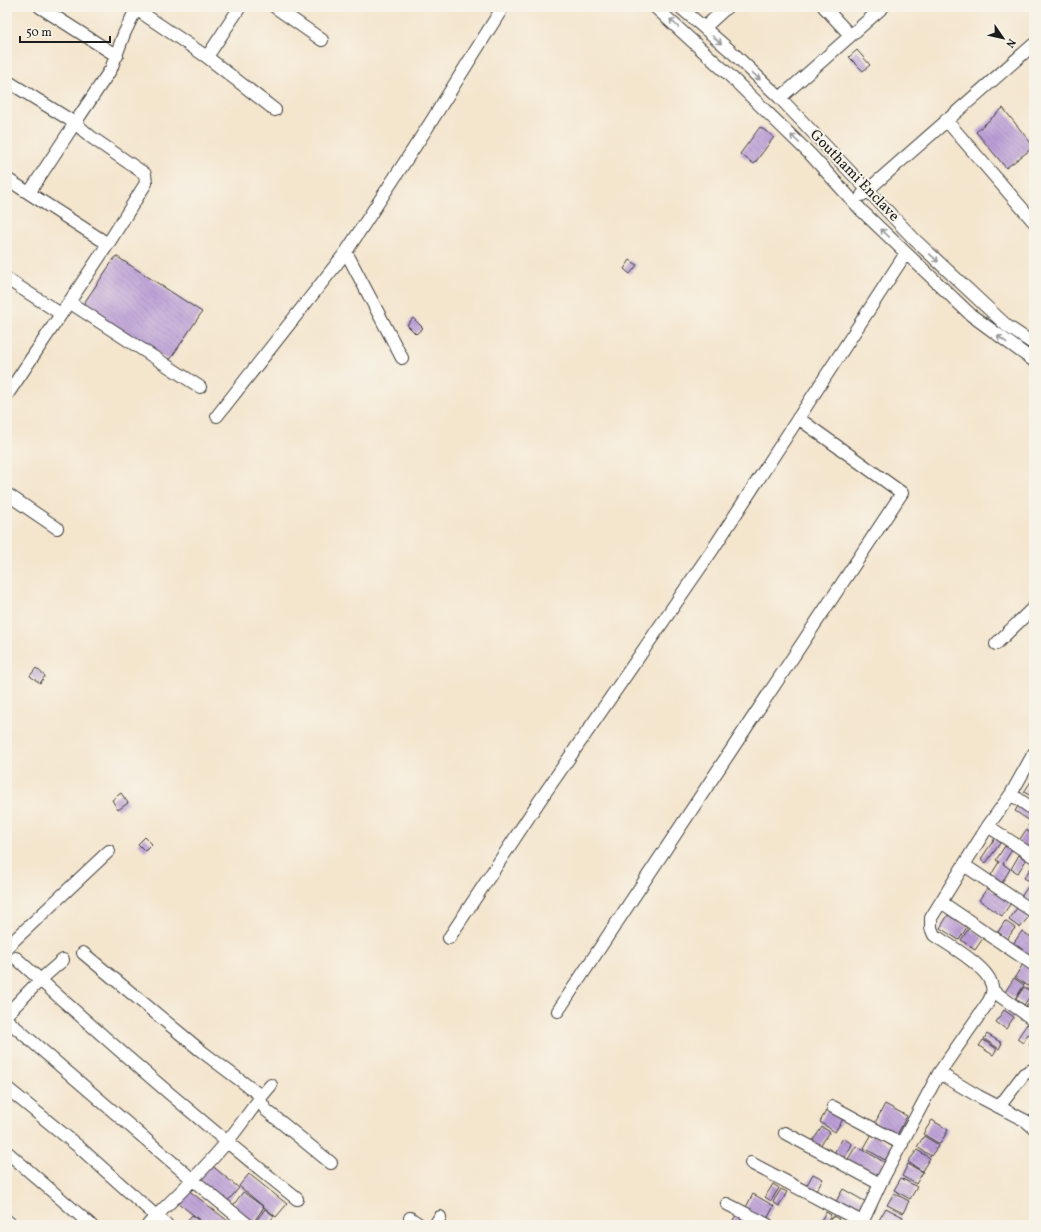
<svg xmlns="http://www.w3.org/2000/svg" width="1041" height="1232" viewBox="0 0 1041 1232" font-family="Vollkorn,serif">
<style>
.building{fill:url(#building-back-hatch)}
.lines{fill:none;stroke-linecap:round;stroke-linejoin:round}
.minor-casing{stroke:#3c3a37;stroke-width:14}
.minor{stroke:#fff;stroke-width:12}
.oneway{stroke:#999}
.labels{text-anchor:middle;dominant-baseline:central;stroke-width:4;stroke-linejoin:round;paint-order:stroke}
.street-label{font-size:15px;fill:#1c1c1c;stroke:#f7f3e8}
</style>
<defs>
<pattern id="building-back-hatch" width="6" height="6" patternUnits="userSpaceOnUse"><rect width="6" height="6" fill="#bb9ed7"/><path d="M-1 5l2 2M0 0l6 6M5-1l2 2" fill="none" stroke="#9780ae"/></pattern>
</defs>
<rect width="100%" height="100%" fill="#f7f3e8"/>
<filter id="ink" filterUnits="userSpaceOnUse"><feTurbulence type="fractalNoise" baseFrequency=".025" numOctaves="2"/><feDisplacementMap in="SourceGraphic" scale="8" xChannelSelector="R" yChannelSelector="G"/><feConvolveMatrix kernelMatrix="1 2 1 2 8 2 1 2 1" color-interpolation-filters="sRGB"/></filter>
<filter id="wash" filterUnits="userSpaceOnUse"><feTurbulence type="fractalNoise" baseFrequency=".012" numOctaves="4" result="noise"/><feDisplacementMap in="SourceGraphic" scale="16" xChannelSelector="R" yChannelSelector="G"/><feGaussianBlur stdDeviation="0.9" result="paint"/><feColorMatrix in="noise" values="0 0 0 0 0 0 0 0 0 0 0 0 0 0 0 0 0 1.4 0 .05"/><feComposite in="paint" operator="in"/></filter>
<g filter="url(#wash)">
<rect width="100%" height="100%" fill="#f4e5cd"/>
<g id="blocks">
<path class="building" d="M857,50L870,65L863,71L849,57Z
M1003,108L1034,147L1006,168L976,132Z
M760,127L774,137L754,164L740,154Z
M116,256L202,312L169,361L82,306Z
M630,260L637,265L630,274L624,269Z
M413,318L423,328L416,334L407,325Z
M36,668L45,676L40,683L30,676Z
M1034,777V791L1031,796L1024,792Z
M121,793L128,803L118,810L112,800Z
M1020,803L1034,815L1030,821L1015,811Z
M1034,817V830L1028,826Z
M1026,830L1034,835V844L1030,850L1018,842Z
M145,837L152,844L145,851L138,844Z
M995,838L1001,842L986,863L981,859Z
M1005,846L1012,850L1003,864L1010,869L1002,883L991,875L999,862L996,860Z
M1019,855L1026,860L1018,873L1011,869Z
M1033,865L1034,866V879L1031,882L1024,878Z
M1031,882L1034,884V906L1021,897Z
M988,887L1011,903L1002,916L979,900Z
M1017,908L1029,916L1020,928L1009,920Z
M948,915L967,927L959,940L940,928Z
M1005,921L1015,928L1007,939L998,932Z
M969,928L983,938L975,950L961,940Z
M1022,931L1034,939V962L1011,947Z
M1023,964L1034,972V975L1031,980L1034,983V990L1015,977Z
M1014,978L1024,985L1015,999L1005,992Z
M1024,987L1033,992L1024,1005L1016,999Z
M1034,995V1015L1025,1009Z
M1004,1010L1014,1017L1006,1029L996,1022Z
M1027,1024L1034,1029V1033L1032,1036L1028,1034L1023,1043L1017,1039Z
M987,1034L1002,1043L999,1049L984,1039Z
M1034,1037V1048L1029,1045Z
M983,1040L997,1049L993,1055L979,1046Z
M885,1104L907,1116L897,1135L875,1123Z
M827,1109L843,1119L835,1132L820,1122Z
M932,1120L948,1130L940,1144L923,1134Z
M822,1127L830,1132L819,1147L812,1142Z
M872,1134L893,1147L885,1160L864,1148Z
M924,1136L939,1145L931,1156L917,1147Z
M843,1138L852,1144L844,1159L834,1153Z
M856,1146L886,1163L878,1177L847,1161Z
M917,1150L930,1158L922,1171L908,1162Z
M210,1164L239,1188L226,1203L197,1178Z
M908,1164L923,1172L916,1184L902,1176Z
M249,1174L287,1204L276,1217L239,1186Z
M813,1174L823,1179L813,1195L804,1190Z
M901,1178L917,1187L910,1199L894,1190Z
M773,1184L779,1188L771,1201L765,1197Z
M187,1189L233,1225H206L177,1202Z
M781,1189L787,1192L779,1206L773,1202Z
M843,1189L866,1202L857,1218L834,1205Z
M243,1192L264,1207L253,1223L232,1207Z
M894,1193L909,1201L903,1213L887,1205Z
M753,1194L774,1206L766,1221L745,1209Z
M886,1208L903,1217L898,1225H889L879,1220Z
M265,1209L274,1216L267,1225H256L254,1224Z
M826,1212L831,1215L826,1225H818Z
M192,1215L204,1225H183Z
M736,1215L746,1221L744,1225H730Z
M833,1216L839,1219L835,1225H828Z"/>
</g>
</g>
<g filter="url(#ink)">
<use href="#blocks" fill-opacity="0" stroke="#3c3a37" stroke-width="1"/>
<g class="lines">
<g class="minor-casing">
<path id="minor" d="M40,7L117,56
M275,7L322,40
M655,7L727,73L811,155L862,211L971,315L1034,361
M680,7L733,53L780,98L915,240L1007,326L1034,344
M824,7L850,35
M136,9L207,57L275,110
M704,28L727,7
M207,57L240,7
M7,81L75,123L29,193
M780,98L883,7
M946,120L1034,222
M7,179L108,244
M862,195L1034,44
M346,252L402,358
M7,279L61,314
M69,302L200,387
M7,395L108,244L146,183L145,174L91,137L75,123L111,69L124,34L137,7
M217,416L346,252L429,125L503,7
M7,494L57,528
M996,644L1034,607
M1011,794L1034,810
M988,826L1034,857
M964,865L1034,912
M941,902L1034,965
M449,938L538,803L713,549L906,253
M7,947L109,851
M83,953L200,1050L261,1096
M16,958C107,1041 201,1122 297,1199
M993,991L1034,1020
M558,1011L902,493L798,418
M7,1014L40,980L63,960
M7,1020L193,1180L248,1225
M939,1073L978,1096L1026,1121L1034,1128
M7,1088L79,1147L156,1216C180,1193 204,1169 226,1143C242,1124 255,1103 271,1085
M259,1099L266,1110L331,1163
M833,1107L902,1144
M999,1107L1024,1074L1034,1069
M785,1133L880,1184
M7,1152L91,1225
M751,1163L862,1222
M727,1204L768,1225
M410,1218L420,1225
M7,1221L12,1225
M148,1225L156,1216L167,1225
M435,1225L440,1217
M861,1225L880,1184L939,1073L989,1001C992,994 994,990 991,983C986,966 949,945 934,935L931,928V918L988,826L1011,794L1034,753"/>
</g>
<use href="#minor" class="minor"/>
</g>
<defs><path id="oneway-shaft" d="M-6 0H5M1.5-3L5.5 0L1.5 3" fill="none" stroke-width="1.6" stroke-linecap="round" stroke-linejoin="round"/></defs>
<g class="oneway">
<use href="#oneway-shaft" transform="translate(674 23) rotate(-136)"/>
<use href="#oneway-shaft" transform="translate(717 40) rotate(42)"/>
<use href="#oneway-shaft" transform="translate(756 76) rotate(43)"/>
<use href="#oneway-shaft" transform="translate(795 139) rotate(-136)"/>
<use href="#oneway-shaft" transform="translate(885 233) rotate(-136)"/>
<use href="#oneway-shaft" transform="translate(934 258) rotate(43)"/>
<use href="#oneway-shaft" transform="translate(1002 339) rotate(-143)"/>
</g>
</g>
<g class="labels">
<g class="street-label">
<text transform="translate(854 176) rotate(46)">Gouthami Enclave</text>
</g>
</g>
<rect width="1041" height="1232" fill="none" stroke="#f7f3e8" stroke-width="24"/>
<g transform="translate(1003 38) rotate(124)" stroke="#f7f3e8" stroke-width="3" paint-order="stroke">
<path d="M0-3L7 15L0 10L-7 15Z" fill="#1c1c1c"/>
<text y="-6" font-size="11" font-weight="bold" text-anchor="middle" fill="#1c1c1c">N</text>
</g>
<path d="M20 36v6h90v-6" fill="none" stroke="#1c1c1c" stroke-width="2"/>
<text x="26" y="36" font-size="12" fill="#1c1c1c" stroke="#f7f3e8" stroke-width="3" paint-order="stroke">50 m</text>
</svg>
